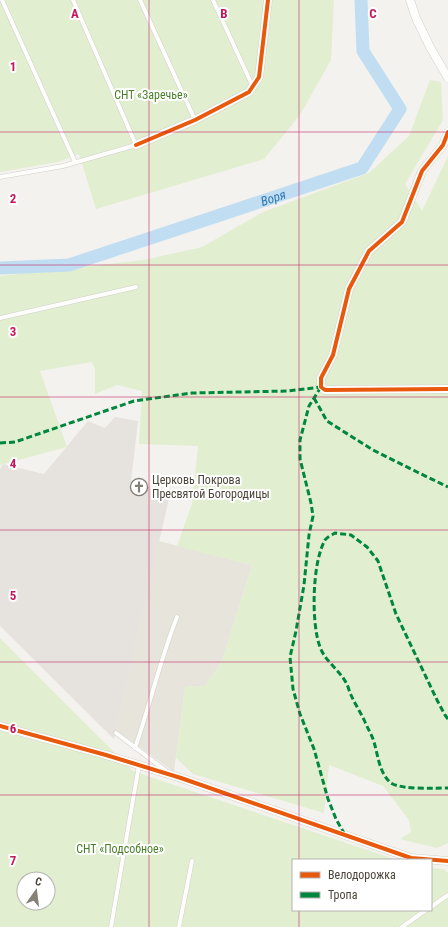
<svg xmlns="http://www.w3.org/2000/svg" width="448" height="927" viewBox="0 0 448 927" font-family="'Roboto Condensed',sans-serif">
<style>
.residential{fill:#e7e4dc}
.industrial{fill:#e6e2de}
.green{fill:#e1eecf;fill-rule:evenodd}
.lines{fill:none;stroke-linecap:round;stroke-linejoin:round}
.river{stroke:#c0ddf1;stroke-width:13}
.service-casing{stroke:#d2d0cb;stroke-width:5}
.minor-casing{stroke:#d2d0cb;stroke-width:9}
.service{stroke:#fdfdfc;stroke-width:4}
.minor{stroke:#fdfdfc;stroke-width:8}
.quiet{stroke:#00873e;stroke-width:3;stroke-dasharray:6 3;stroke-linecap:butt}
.cycleway-casing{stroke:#fff;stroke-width:6}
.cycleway{stroke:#e8590c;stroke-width:4}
.grid{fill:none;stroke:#c2185b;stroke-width:1;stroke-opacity:0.55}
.labels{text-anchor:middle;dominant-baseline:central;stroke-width:4;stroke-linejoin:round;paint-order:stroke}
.park-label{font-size:12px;fill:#4a7f2a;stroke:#fff}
.poi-label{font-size:12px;fill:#4b4439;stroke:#fff;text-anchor:start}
.water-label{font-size:13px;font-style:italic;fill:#2e7ab2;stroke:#fff}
.grid-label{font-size:13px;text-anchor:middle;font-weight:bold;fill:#c2185b;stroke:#fff;stroke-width:4;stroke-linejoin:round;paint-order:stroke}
</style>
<rect width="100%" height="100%" fill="#f4f2ee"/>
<path class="residential" d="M159,541L252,565L222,661L205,686L185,687L174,772L116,730Z"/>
<path class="industrial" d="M115,417L138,421L131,481L170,494L114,739L0,626V469L3,464L44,474L88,421L105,428Z"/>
<path class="green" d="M0,0H334L331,60L300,115L264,159L96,209L79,154L58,162L0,172Z
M430,80L441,82L443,120L405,184L422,211L448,156V843L437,848L400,839L411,832L409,820L383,786L329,765L324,813L193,774L176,758L185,687L205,686L222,661L252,565L177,546L192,504L198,446L139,444L142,391L117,385L95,394V369L92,362L40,371L67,447L0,465V276L144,260L202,247L263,212L369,173L409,136Z
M0,638L133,771L397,860H293V910H431V868L444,869L448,873V927H0ZM24,879H48V903H24Z"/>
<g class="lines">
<path class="river" id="s1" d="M0,268L69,265L362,168L400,109L363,51L361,0"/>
<g class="service-casing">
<path id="service" d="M2,0L75,162
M140,0L195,120
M213,0L253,87
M0,177L63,166L136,145L73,0
M0,318L136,287
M116,733L165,770
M135,748C150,705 160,660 177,617
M431,907L448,895
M111,927L139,765
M179,927L192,861
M402,927L426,910"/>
</g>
<g class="minor-casing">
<path id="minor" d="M410,0L416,18L430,47L448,78
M448,132L443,145L422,171L402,222L369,251L349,289L333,355L321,378V387L325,390L448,389
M136,145L195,120L249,92L259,77L268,0
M0,726L106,755L181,778L411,858L448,861"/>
</g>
<use href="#service" class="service"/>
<use href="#minor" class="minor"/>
<path class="quiet" d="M321,387L309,406L300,440V459L311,503L313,516L309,535L304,585L296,631L290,657L293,689L300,714L314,749L328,799L336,819L345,835
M314,398L327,421L373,450L417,472L448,487
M0,443L15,442L134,401L192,393L288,391L321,387
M448,719L445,715L437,700L396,614L378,561L367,547L351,535L335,533C332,535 327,537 325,540C312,563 311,623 320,647C325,661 338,669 345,681C348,685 349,691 351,695C355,704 361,713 365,722C368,729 372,735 374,742C378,755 379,773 391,783C402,790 435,788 448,788"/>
<g class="cycleway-casing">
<path id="cycleway" d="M448,132L443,145L422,171L402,222L369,251L349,289L333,355L321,378V387L325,390L448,389
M136,145L195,120L249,92L259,77L268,0
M0,726L106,755L181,778L411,858L448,861"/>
</g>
<use href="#cycleway" class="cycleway"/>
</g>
<path class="grid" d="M149,0V927M299,0V860M0,132H448M0,265H448M0,397H448M0,530H448M0,662H448M0,795H448M299,910V927"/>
<defs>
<g id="church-ring" transform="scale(0.9)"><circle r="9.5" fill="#fff" stroke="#868178" stroke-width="1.5"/><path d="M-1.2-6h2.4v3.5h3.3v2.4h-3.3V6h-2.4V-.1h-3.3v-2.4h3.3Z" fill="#868178"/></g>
</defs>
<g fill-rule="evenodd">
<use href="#church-ring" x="139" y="487"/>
</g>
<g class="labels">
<g class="park-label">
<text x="151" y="95">СНТ «Заречье»</text>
<text x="120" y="849">СНТ «Подсобное»</text>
</g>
<g class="poi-label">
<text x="152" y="480">Церковь Покрова<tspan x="152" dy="14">Пресвятой Богородицы</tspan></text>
</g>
<g class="water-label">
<text stroke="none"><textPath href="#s1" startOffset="284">Воря</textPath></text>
</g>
</g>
<g class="grid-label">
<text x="75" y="18">A</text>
<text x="224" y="18">B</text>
<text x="373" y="18">C</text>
<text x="13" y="71">1</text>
<text x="13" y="203">2</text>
<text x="13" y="336">3</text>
<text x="13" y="468">4</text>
<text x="13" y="600">5</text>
<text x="13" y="733">6</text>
<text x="13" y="865">7</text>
</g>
<rect x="292" y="859" width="140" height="52" fill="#ffffff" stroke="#b7b4b0"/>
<rect x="300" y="872" width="20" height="6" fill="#e8590c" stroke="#b7b4b0"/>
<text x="328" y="879" font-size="12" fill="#4b4439">Велодорожка</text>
<rect x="300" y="892" width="20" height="6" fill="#00873e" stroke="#b7b4b0"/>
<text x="328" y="899" font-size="12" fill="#4b4439">Тропа</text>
<g transform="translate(36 891) rotate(14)"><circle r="19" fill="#ffffff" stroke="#b7b4b0"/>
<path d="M0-3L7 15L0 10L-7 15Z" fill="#868178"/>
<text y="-6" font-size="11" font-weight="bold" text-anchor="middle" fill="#4b4439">С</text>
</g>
</svg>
